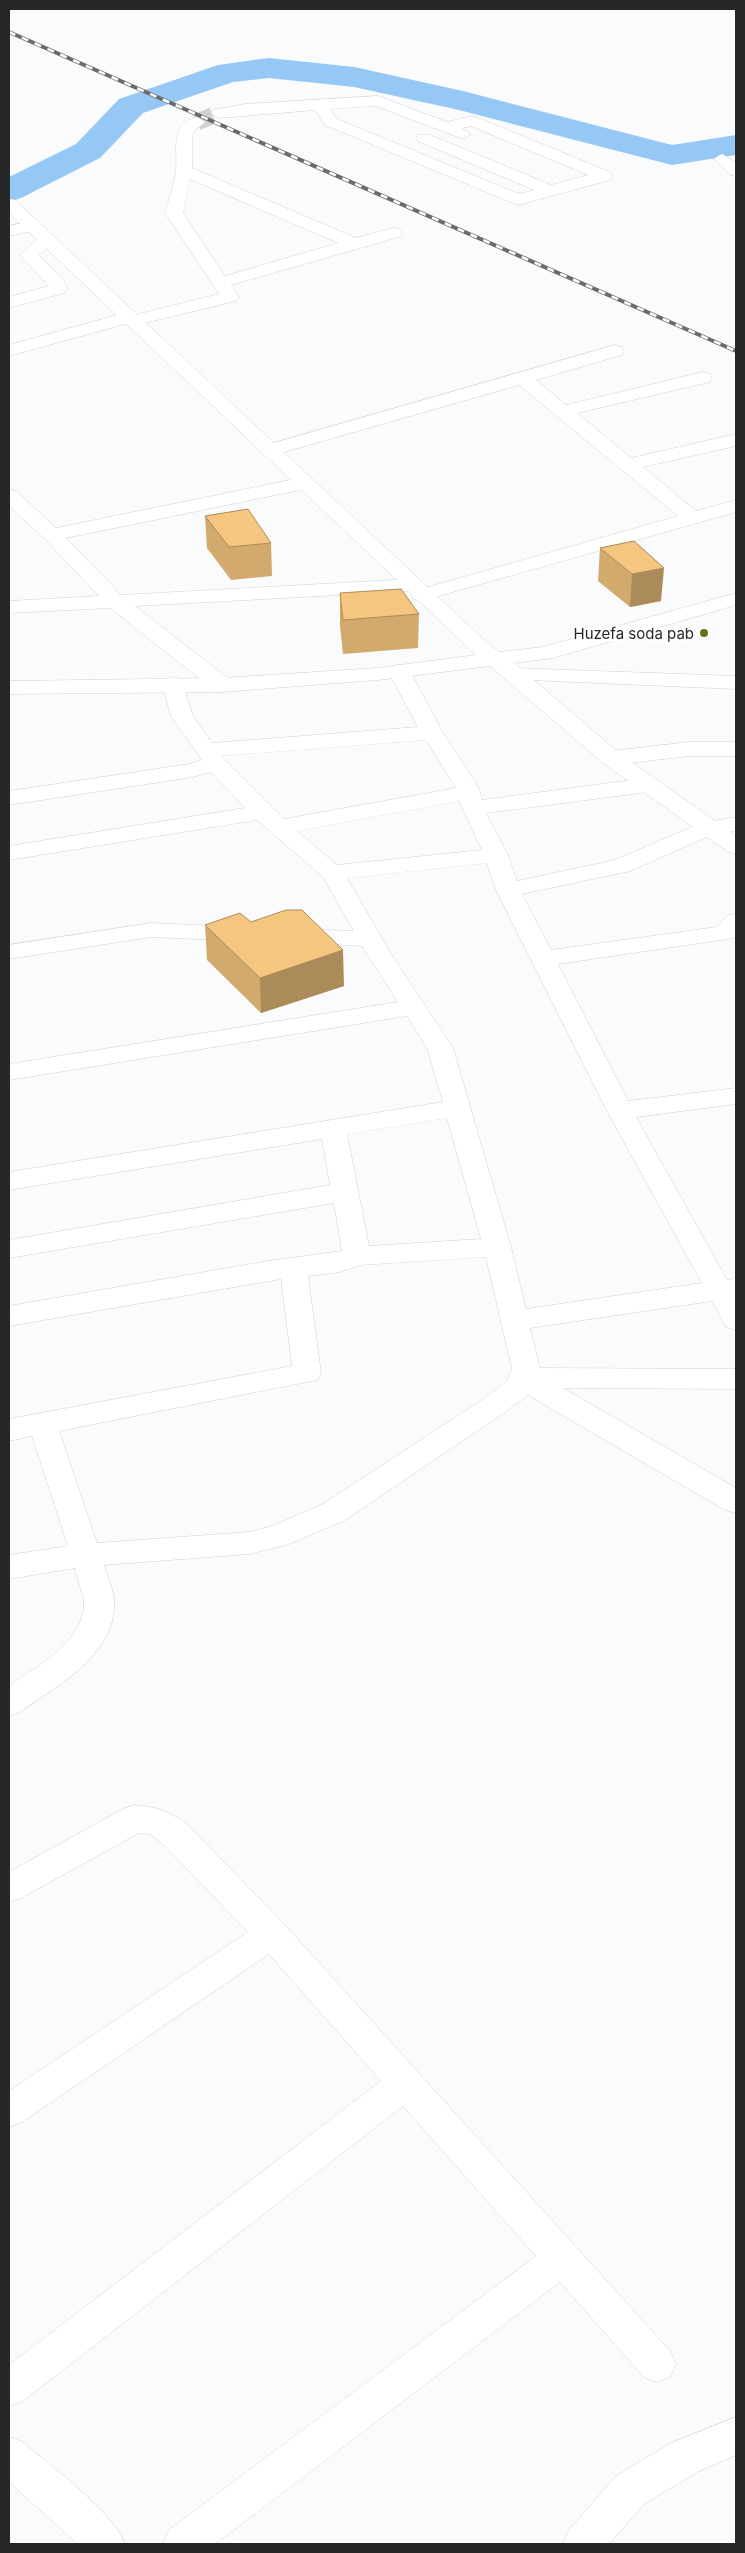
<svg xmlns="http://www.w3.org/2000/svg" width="745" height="2553" viewBox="0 0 745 2553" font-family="Inter,sans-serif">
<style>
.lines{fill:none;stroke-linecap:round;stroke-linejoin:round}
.river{fill:#96c8f5;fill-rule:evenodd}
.street-tunnel{stroke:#d0d1d2;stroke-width:17;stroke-dasharray:17 9;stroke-linecap:butt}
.street-casing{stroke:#d1d1d2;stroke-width:1}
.secondary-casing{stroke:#d1d1d2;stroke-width:1}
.street{fill:#fff;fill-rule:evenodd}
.secondary{fill:#fff;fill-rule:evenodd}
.rail-casing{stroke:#6b6b6c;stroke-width:4}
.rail{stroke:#fff;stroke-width:2.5;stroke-dasharray:7;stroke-linecap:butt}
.wall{fill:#d2aa6d}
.shaded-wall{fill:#ab8b59}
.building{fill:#f4c67f;stroke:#ab8b59}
.poi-dot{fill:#63711b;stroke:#fff;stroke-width:2}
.labels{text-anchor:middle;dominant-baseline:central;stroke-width:5;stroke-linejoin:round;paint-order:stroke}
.far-poi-label{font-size:15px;fill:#272728;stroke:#fff;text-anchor:end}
</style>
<rect width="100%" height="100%" fill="#fafbfc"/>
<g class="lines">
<path class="river" d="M269,58L354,67L463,91L672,145L736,135V155L672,165L459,110L354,87L269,78L233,82L143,113L100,158L21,198L9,202V177L76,144L119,99L218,65Z"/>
<path class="street-tunnel" d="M197,122L219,113"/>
<g class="street-casing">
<path id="street" d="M378,96L447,122L472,116L478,118L610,172L612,176L610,180L518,205L325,125L315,110L219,118L211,113L213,110L245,104ZM376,106L463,139L471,134L462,128L471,126L588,175L551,185L430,135H418L416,138L418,141L534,190L519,194L337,119L330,109Z
M197,117L205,122L194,131L192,138V168L356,238L393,228L399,229L402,233L399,237L231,285L239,297L236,301L132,326L125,324L9,356V345L128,312L135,315L219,294L165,213C169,199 174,184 176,170C178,149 169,124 197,117ZM190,179L338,243L225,276L183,213Z
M722,154L736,163V176L730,175L714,159Z
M31,221L37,222L40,226L37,230L9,236V226Z
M47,235L53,236L56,240L39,255L64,281L67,289L64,293L9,308V297L49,286L20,255L41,236Z
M615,345L622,347L624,351L622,355L536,380L566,405L703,372L710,374L712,378L710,382L577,413L631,458L736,434V446L643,467L696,511L736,500V512L421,601L414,599L411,595L413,591L135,606L230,680L233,685L230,690L222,692L214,690L110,608L9,613V601L99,596L45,539L9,506V489L16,491L56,528L305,477L312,479L315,483L312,487L305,489L66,538L121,595L413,579L420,581L423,585L421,589L678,516L519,385L277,454H263L260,450L263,446Z
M399,665L407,666L410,671L443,733L479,788L482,800L648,778L656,780L659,785L656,790L648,792L486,813L508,855L517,881L615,860L701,823L736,817V831L714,834L630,871L522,894L551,950L717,927L728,915L736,913V935L734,938L558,964L628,1101L736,1088V1104L636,1117L727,1280L736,1278V1330L726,1327L712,1301L530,1328L540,1368L736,1369V1389L563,1388L736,1488V1513L725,1510L528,1395L505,1412L345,1520L289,1544L249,1554L104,1565C107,1576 114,1591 114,1602C116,1655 57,1686 20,1712L9,1716V1686C37,1666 84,1643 84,1602C83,1592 77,1579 75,1568L9,1579V1555L68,1546L32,1436L9,1441V1419L292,1366L281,1279L9,1326V1306L268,1261L342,1251L334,1203L9,1258V1240L330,1185L322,1139L9,1190V1172L443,1102L427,1048L407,1016L9,1080V1064L398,1002L362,946L285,941L282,936L285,931L294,929L354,931L323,877L257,820L9,860V846L245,808L211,772L193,777L9,805V791L190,764L202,760L171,716L162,684L165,679L173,677L181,679L193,716L212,743L418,727L388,671L391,666ZM426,740L456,788L284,819L221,756ZM459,801L482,850L337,865L297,831ZM487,863L496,890L607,1111L702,1283L526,1309L511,1247L453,1048L391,954L347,878ZM447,1118L481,1239L369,1246L347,1134ZM486,1257L512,1369L507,1381L485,1398L323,1504L272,1526L249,1532L97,1543L59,1431L317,1380L321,1373L308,1276L340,1272L361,1265Z
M514,668L736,676V689L506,679L503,674L506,669Z
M690,742H736V756H690L611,765L603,763L600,758L603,753L611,751Z
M151,923L243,927L252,929L255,934L252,939L243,941L151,937L9,959V945Z
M135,1805C156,1807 168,1811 186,1823L284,1924L670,2351L676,2364L670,2377L657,2382L644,2377L560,2282L215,2544H163L169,2530L536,2256L403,2106L23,2401L9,2406V2365L381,2081L269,1954L22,2122L9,2127V2091L248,1932L162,1843L150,1834L139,1833L21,1898L9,1902V1872L123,1809Z
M736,2417V2455L699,2471L644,2504L609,2544H563L569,2530L616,2476L671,2443Z
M9,2437L23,2442C51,2467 113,2511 125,2544H78L9,2482Z"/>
</g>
<g class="secondary-casing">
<path id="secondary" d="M9,199L15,200L484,640L499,652L543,647L736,593V605L553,658L514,663L619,753L736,836V854L728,852L603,763L490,666L377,680L222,692L9,694V681L222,678L377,668L476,655L9,213Z"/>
</g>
<use href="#street" class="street"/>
<use href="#secondary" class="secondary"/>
<g class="rail-casing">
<path id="rail" d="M9,32L736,351"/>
</g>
<use href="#rail" class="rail"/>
</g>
<path class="wall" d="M205,516L271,543L272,576L231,580L207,548Z
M634,541L661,601L630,607L598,581L600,548Z
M340,593L419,614L418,648L343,654L340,626Z
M251,922L344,986L261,1013L207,960L205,925Z"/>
<path class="shaded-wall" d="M664,568L661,601L630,607L632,574Z
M343,950L344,986L261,1013L260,978Z"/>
<path class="building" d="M248,509L271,543L229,547L205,516Z
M634,541L664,568L632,574L600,548Z
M401,589L419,614L343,620L340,593Z
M286,910H302L343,950L260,978L205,925L240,913L251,922Z"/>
<circle class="poi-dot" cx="704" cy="633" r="5"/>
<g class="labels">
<g class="far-poi-label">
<text x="694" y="633">Huzefa soda pab</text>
</g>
</g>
<rect width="745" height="2553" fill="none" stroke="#272728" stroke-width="20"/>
</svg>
